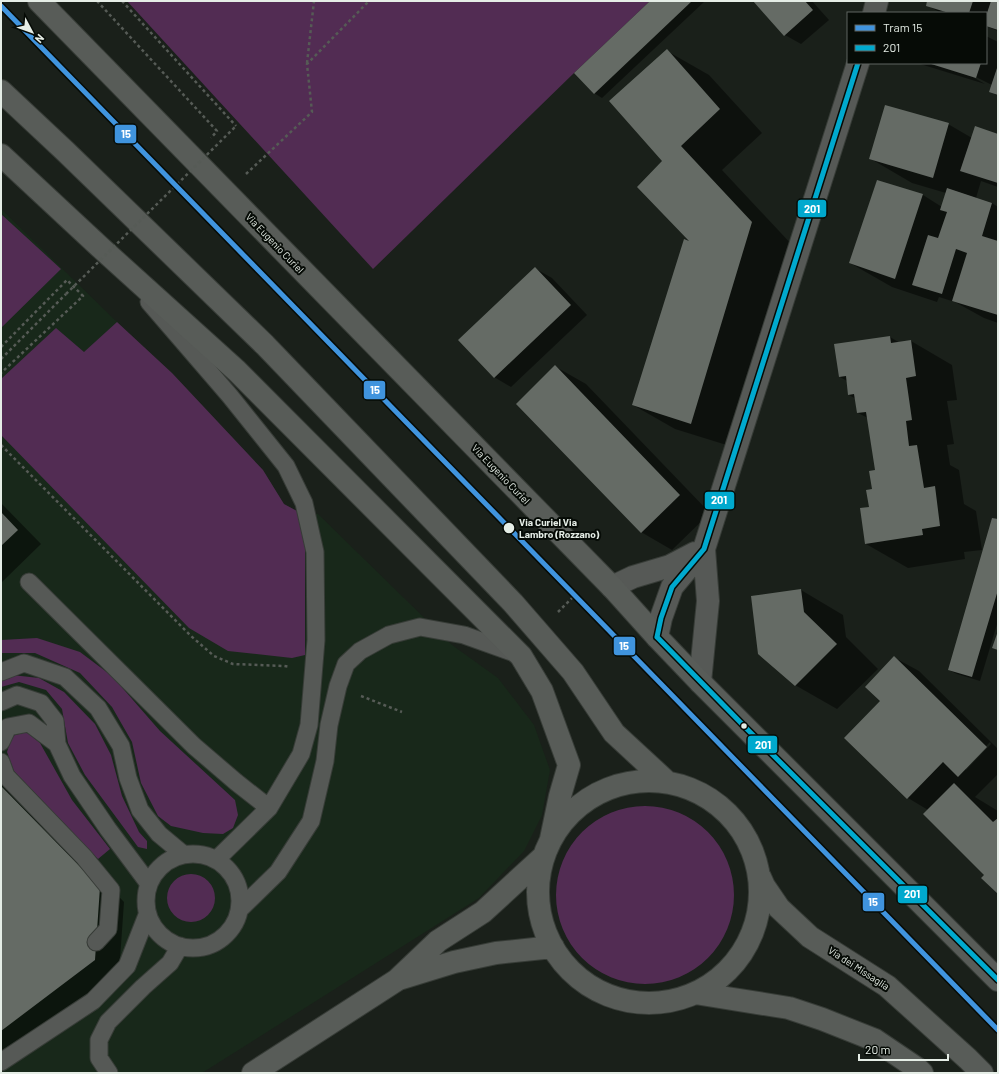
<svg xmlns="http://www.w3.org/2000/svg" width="999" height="1074" viewBox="0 0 999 1074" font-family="Barlow,sans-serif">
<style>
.built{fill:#18281a}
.green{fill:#522c53}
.shadow{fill:#0007;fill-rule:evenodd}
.building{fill:#656b65}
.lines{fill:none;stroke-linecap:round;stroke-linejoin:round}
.lane-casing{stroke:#373c37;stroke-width:19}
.street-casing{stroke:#373c37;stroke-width:24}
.secondary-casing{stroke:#373c37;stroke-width:24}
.path{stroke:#565b56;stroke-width:2.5;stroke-dasharray:3 3;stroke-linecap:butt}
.lane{stroke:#565956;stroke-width:17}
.street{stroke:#565956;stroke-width:22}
.secondary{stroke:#585c58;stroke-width:22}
.path-bridge{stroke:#565b56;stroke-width:2.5;stroke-dasharray:3 3;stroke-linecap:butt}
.bus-1-casing{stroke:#060b06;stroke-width:8}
.bus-1{stroke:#00a9ce;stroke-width:5}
.tram-1-casing{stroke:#060b06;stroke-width:8}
.tram-1{stroke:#4094de;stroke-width:5}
.stop-dot{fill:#e5ede6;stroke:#060b06;stroke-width:1.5}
.labels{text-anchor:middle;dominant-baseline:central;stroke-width:4;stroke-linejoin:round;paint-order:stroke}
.street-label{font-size:10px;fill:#e5ede6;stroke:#060b06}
.stop-label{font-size:10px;font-weight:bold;fill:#e5ede6;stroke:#060b06;text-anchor:start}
.line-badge{stroke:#060b06;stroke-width:1.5}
.badge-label{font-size:11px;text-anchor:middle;font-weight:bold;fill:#fff}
</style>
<rect width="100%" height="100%" fill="#1a201a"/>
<path class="built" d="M1,209L117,322L172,373L263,470L284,504L297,511L318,514L452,645L498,678L534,725L550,770L542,815L524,851L479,898L202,1073H1Z"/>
<path class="green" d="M127,1H650L574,73L373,269Z
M1,214L61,269L1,328Z
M117,322L172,373L263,470L284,504L297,511L305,537V655L292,658L228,651L189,628L1,435V379L56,328L84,352Z
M37,638L80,652L112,676L160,731L235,800L238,815L233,828L223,834L203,833L171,826L158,816L141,783L132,742L112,707L80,673L35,653H1V640Z
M12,675L39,678L64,692L95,724L111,755L122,796L139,832L147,841V849L138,847L85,775L68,743L62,709L46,690L19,682L1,687V679Z
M26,732L40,743L72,800L110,849L98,859L14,771L7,752L12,736Z
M556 895a89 89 0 1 1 178 0a89 89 0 1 1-178 0Z
M167 898a24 24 0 1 1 48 0a24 24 0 1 1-48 0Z"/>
<path class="shadow" d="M651,1H705L602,98L594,93Z
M755,1H812L829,20L801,44L785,35Z
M928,1H998V31L986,26V13H941L927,5Z
M986,36L998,42V96L990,91L992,85L972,75L971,76L985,84L917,63H986Z
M667,51L709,75L762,133L722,170L794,247L733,447L675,429L633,405L692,243L664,161Z
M948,124L972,138L998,135V187L981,181L976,198L992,203L998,207V323L984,318L955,302L939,297L937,302L892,287L850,263L877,181L923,195L942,207L946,193L912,183L871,159Z
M536,269L552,278L587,315L511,387L494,377Z
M890,337L900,343L911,341L952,365L957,400L947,401L954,444L947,445L950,465L959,470L964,504L976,511L982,550L964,552L965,559L908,568L866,544L861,509L870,507L876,471L868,418L858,413L856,399L849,395L847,381L840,377Z
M556,367L586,384L710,513L672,550L641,532Z
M1,503L41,544L1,583Z
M998,520V621L980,681L957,674L949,670Z
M801,590L843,615L846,637L878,669L837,709L795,685Z
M895,658L919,671L998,749V774L975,797L998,811V893L985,875L928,810L908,798L846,738L882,702ZM990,742L991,744L966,770L965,768Z
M1,776L124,902L119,974L1,1062Z"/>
<path class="building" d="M650,1H692L594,94L574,73Z
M753,1H805L813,10L784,36Z
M927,1H973L969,13H949L926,6Z
M991,1H998V30L986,26V16Z
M667,49L720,109L681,146L752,222L691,424L632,405L684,239L689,241L637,187L662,161L609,101Z
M928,63H981L976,78Z
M998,65V95L989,92Z
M885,105L949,123L933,178L869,159Z
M975,126L998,134V183L960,171Z
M877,180L923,194L895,279L849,263Z
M947,188L992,203L982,236L998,241V315L952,301L967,253L956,249L942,294L912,285L928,235L938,238L947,212L940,210Z
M535,267L571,305L494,378L458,340Z
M890,336L891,343L911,340L916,376L906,378L912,420L906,421L909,446L917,445L924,488L935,486L940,526L922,529L923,535L865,544L860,508L869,507L866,490L872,489L869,471L875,470L866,412L857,413L854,394L848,395L846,376L839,377L834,344Z
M555,365L680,495L641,533L516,404Z
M1,512L18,530L1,546Z
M992,518L998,519V590L972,677L948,670Z
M801,589L804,612L837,644L795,686L758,654L751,596Z
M998,631V650L992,648Z
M894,656L987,747L958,777L943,762L907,799L844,738L880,701L865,687Z
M954,783L993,822L998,818V894L981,878L984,875L923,814Z
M1,786L100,887L95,960L1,1031Z"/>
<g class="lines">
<g class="lane-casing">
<path id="lane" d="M149,302L230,396L286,466L304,503L315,552L316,640L309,725L301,754L269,808L216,860
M29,582L194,746L236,782L269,808
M1,672L24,663L65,677L98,708L121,746L128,778L140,810L159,834L183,854
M1,702L17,695L41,703L55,721L57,744L72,776L108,829L149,884
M1,742L8,727L29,723L57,744
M1,762L6,776L84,857L111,890L108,929L96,942
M146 901a47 47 0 1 1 94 0a47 47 0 1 1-94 0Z
M239,910L278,872L311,821L325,761L329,725L338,686L346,664L360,651L389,635L420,627L464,635L517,654
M1,1062L93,1001L127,966L147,915
M109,1073L99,1058V1040L108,1022L143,987L170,963L180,946"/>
</g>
<g class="street-casing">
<path id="street" d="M874,13L877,1
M612,587L633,577L670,566L695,553
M657,637L661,618L672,587L704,549L858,63
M700,682L708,601L704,549"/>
</g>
<g class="secondary-casing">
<path id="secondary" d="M39,1L612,587L657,637L700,682L998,980
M1,91L65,151L265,345L513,603L573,672L614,733L667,782
M1,155L101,248L237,371L521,656L542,691L569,765L560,796L551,839
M538 892a111 111 0 1 1 222 0a111 111 0 1 1-222 0Z
M760,877L764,886L779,908L810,937L887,986L968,1059L982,1073
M402,978L454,962L496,953L553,947
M695,993L789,1008L822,1019L875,1040L918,1069L922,1073
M253,1073L397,980L438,941L483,912L544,856"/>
</g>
<path class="path" d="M97,1L217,131L211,138
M122,1L236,126
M307,63L314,1
M246,174L312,112L307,64L369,1
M1,347L67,280L83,296L1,373
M1,359L66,294
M1,445L191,636L214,656L233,664L284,666L290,667
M558,612L579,591
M361,696L402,712"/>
<use href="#lane" class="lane"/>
<use href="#street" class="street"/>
<use href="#secondary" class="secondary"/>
<path class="path-bridge" d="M66,294L236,126"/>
<g class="bus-1-casing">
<path id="bus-1" d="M657,637L661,618L672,587L704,549L858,63
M657,637L743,725L998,980"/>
</g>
<use href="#bus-1" class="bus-1"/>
<g class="tram-1-casing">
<path id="tram-1" d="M1,6L998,1030"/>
</g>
<use href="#tram-1" class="tram-1"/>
</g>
<g class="stop-dot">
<circle cx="509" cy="528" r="6"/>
<circle cx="744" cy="726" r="3.5"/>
</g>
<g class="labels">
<g class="street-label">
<text transform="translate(275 243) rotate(46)">Via Eugenio Curiel</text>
<text transform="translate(501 474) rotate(46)">Via Eugenio Curiel</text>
<text transform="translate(859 968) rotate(33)">Via dei Missaglia</text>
</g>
<g class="stop-label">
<text x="519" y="522">Via Curiel Via<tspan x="519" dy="12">Lambro (Rozzano)</tspan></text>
</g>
</g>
<g class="line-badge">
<rect x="114" y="124" width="23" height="20" rx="4" fill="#4094de"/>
<rect x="797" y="199" width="30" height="19" rx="4" fill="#00a9ce"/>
<rect x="363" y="380" width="23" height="20" rx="4" fill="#4094de"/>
<rect x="704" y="491" width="31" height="19" rx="4" fill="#00a9ce"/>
<rect x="613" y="636" width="23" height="20" rx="4" fill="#4094de"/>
<rect x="747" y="735" width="31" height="19" rx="4" fill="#00a9ce"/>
<rect x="897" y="885" width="31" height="19" rx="4" fill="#00a9ce"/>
<rect x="862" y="892" width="23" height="20" rx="4" fill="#4094de"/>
</g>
<g class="badge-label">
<text x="126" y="138">15</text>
<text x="812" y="213">201</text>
<text x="375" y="394">15</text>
<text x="719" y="504">201</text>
<text x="624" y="650">15</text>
<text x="763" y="749">201</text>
<text x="912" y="898">201</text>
<text x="873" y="906">15</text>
</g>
<rect width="999" height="1074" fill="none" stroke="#e5ede6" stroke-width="4"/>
<rect x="847" y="12" width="140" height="52" fill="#060b06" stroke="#5f6560"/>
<rect x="855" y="25" width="20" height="6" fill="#4094de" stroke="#5f6560"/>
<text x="883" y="32" font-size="12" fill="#e5ede6">Tram 15</text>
<rect x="855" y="45" width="20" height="6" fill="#00a9ce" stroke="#5f6560"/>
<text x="883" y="52" font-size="12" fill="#e5ede6">201</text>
<g transform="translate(32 32) rotate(131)" stroke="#060b06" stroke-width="3" paint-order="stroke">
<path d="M0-3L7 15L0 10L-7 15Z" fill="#e5ede6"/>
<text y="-6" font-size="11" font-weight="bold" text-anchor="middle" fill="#e5ede6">N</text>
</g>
<path d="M859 1054v6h89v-6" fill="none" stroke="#e5ede6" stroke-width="2"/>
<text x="865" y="1054" font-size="12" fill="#e5ede6" stroke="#060b06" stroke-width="3" paint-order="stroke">20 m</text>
</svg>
